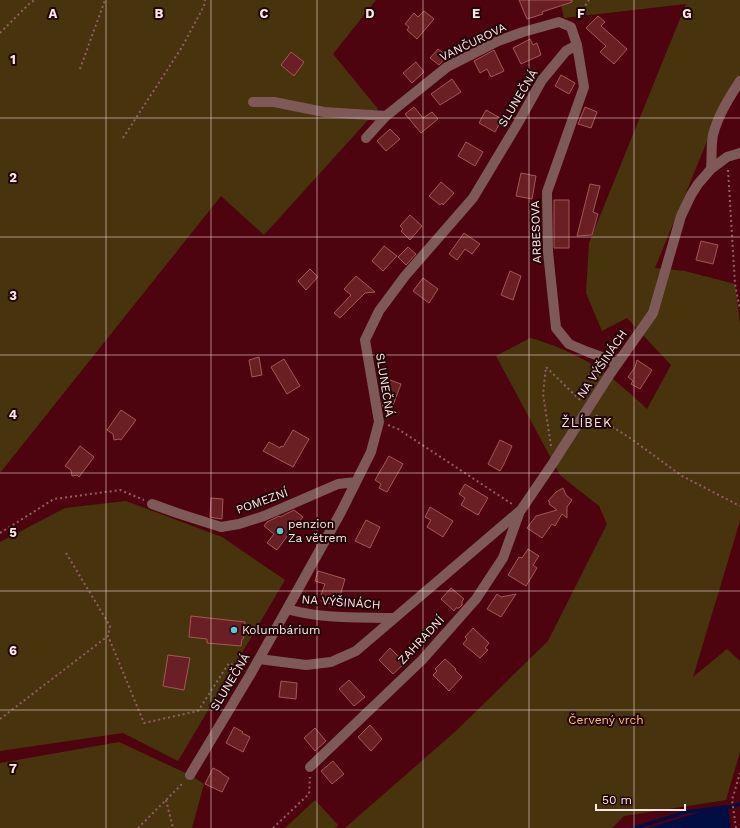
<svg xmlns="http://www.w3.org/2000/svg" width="740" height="828" viewBox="0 0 740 828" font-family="'Work Sans',sans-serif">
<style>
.green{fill:#47340d}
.water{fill:#000e44}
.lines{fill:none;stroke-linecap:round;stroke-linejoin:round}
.stream{stroke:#000e44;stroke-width:3.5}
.building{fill:#691f23;stroke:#a55757}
.path{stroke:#925d64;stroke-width:2;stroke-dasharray:2 3;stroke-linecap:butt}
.minor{stroke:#7d5a58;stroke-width:10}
.grid{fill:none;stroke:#fbe8e7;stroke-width:1;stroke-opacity:0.55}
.poi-dot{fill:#51ccd4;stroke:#220506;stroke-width:1.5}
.labels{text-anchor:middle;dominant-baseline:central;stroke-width:4;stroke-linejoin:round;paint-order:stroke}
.street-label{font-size:12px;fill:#fbe8e7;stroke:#220506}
.poi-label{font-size:12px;fill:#fbe8e7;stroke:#220506;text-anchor:start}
.park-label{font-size:12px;fill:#f9c25a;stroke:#220506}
.neighbourhood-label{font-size:13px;letter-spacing:1px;fill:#fbe8e7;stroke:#220506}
.grid-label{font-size:13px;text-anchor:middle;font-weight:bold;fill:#fbe8e7;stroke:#220506;stroke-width:4;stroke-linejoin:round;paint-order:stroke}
</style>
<rect width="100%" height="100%" fill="#4e040f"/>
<path class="green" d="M0,0H376L333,54L378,109L264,235L221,196L0,473Z
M560,0H740V75L717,117L655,268L685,271L735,284L740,323V521L693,677L727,649L740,661V752L726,800L624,816L612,828H345L457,730L548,641L607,524L599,506L560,475L496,356L530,338C561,346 595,363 619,384C629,392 638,401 647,409L671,365L627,318L602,331L586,293L589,243L686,4L564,18Z
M126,501L222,537L285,580L178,761L123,733L0,751V542L65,508Z
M119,742L190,775L204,784L192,828H0V763Z
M315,800L338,825L335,828H285Z"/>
<path class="water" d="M723,805L728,808L731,828H648Z"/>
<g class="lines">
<path class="stream" d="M723,807H731L740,804
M635,828L686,812L717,808"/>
</g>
<path class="building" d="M519,0H572V2L542,12L543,14L527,19Z
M424,11L434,19L417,39L407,30L409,27L405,24L414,13L418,17Z
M598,16L605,22L601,26L627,49L614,64L600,52L606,46L586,28Z
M530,39L533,45L537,43L541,55L521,64L513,48Z
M438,49L447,56L439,65L430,58Z
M494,50L504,71L491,77L487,69L480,73L474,61Z
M291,52L304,62L294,76L281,65Z
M416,62L424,72L412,83L403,73Z
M561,75L575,83L569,94L555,86Z
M452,79L461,92L440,105L431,94Z
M414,107L423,118L432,112L438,119L421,133L405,114Z
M585,107L597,112L591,128L578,124Z
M486,110L502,119L495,132L479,123Z
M390,129L400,139L386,151L377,141Z
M466,142L483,152L475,166L458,156Z
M521,173L536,176L532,199L516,196Z
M441,182L454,193L443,205L442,203L440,205L429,196Z
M590,184L600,186L593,212L598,214L592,235L577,236Z
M554,200H569V248H554Z
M410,215L422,226L410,240L401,231L403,229L400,226Z
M464,233L480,244L472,254L465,249L457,260L449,254Z
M701,241L718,245L713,264L696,260Z
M384,246L397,256L383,271L372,261Z
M408,247L416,254L406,265L398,257Z
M310,269L318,277L306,290L298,281Z
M510,271L521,276L513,300L501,295Z
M356,276L375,292L365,293L340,318L334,313L351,295L344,289Z
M423,278L438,289L429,303L413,291Z
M259,357L262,375L252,377L249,360Z
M284,359L300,386L287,394L271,367Z
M637,360L652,370L640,389L631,384L633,381L628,377L635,367Z
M390,380L401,384L390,413L384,410L382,403Z
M121,410L136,420L121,440L119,439L114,440L113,434L107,430Z
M293,430L309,439L293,467L263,451L269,442L280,448L281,446L283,447Z
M500,440L512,446L504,464L500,471L488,464Z
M80,446L94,457L79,477L77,475L72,476L71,470L65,466Z
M389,456L403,464L387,492L379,488L381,484L375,480Z
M465,484L488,498L478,515L461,505L465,498L459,494Z
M563,488L566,495L572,500L567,507V518L562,514L555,526L552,524L542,538L527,528L536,516L557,510L549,504L550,502L548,501L556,492Z
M211,498L223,499L222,519L215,518L210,517Z
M430,507L453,521L443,537L427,527L431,520L425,517Z
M294,510L303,517L295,527H294L277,550L267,543L274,534L264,526L267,522L279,516L280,517Z
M366,520L380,527L370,548L355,541Z
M528,549L539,556L533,565L537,568L526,586L508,575L519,557L522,558Z
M318,571L345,579L337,606L321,601L322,597L321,595L325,584L315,581Z
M451,588L464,599L462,601V605L459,608H456L454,611L441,599Z
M497,594L501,597L516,594L501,617L487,609Z
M191,616L245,622L243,639H242L241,646L207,643V639L189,637Z
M473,628L489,643L485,648L488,650L480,658L463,644L467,639L465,637Z
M390,648L405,663L393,674L379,660Z
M168,655L190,658L184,690L163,686Z
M445,659L456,669L455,670L462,677L449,691L433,675L437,671L435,669Z
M349,680L365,697L354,706L339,689Z
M281,681L297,683L296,699L279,697Z
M370,725L382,739L371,751L358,737Z
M234,727L243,732L242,733L250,737L243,752L226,743Z
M315,728L326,741L315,751L304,738Z
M333,761L344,774L332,784L321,771Z
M213,768L221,772V773L229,778L222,792L205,784Z"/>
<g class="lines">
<path class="path" d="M577,18L589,0
M0,33L31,2L35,0
M80,69L105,0
M123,138L182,47L204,6L205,0
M728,170L735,284L740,310
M596,415L606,423L630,438L682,476L740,506
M388,425L398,429L512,504
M551,446L543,394L546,367L581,401
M0,533L54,499L120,490L144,500
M66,553L110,626L108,636
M0,719L108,636L144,723L198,711L229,663L242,670
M166,800L173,828
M138,828L184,782
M273,828L309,794L310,777
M736,828L732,800L740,773"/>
<path class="minor" d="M253,102H274L324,112L386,116
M366,138L386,116L447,67L498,41L523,32L559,22L571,27L577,45L584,87L547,192L548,252L556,328L569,344L588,352L618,363
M711,169C712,158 711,145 713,135C718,115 729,98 740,81
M152,504L177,513L221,527L239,524L264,516L338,484L356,482
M287,609C321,619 359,617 394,618
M259,659L306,665L331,662L356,651L521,510L553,463L610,374L653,313L681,216L691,195L698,184L711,169L727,157L740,153
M310,767L422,660L476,599L503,558L520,511
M190,775L250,675L287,609L341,512L371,452L379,422L365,340L379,311L405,276L473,198L518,123L542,80L566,51L577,45"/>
</g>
<path class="grid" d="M106,0V828M211,0V828M317,0V828M423,0V828M529,0V828M634,0V828M0,118H740M0,237H740M0,355H740M0,473H740M0,591H740M0,710H740"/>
<g class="poi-dot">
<circle cx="280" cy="531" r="4"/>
<circle cx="234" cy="630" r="4"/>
</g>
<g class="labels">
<g class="street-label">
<text transform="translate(473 42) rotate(-26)">VANČUROVA</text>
<text transform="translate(518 98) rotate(-59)">SLUNEČNÁ</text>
<text transform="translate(536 232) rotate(-92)">ARBESOVA</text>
<text transform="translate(602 364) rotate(-56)">NA VÝŠINÁCH</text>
<text transform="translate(385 385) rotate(81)">SLUNEČNÁ</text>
<text transform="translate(262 501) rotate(-20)">POMEZNÍ</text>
<text transform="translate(341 602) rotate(4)">NA VÝŠINÁCH</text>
<text transform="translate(421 640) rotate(-47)">ZAHRADNÍ</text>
<text transform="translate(230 682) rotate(-59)">SLUNEČNÁ</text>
</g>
<g class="poi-label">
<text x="288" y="524">penzion<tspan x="288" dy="14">Za větrem</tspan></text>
<text x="242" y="630">Kolumbárium</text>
</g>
<g class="park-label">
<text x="606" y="720">Červený vrch</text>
</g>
<g class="neighbourhood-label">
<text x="587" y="422">ŽLÍBEK</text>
</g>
</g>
<g class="grid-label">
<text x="53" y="18">A</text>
<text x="159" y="18">B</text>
<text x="264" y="18">C</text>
<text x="370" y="18">D</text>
<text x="476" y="18">E</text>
<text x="581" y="18">F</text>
<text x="687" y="18">G</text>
<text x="13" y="64">1</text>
<text x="13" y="182">2</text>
<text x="13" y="300">3</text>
<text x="13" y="419">4</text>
<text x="13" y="537">5</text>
<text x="13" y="655">6</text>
<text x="13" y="773">7</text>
</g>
<path d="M596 804v6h89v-6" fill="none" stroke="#fbe8e7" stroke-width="2"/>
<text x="602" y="804" font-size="12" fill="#fbe8e7" stroke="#220506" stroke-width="3" paint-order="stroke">50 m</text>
</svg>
